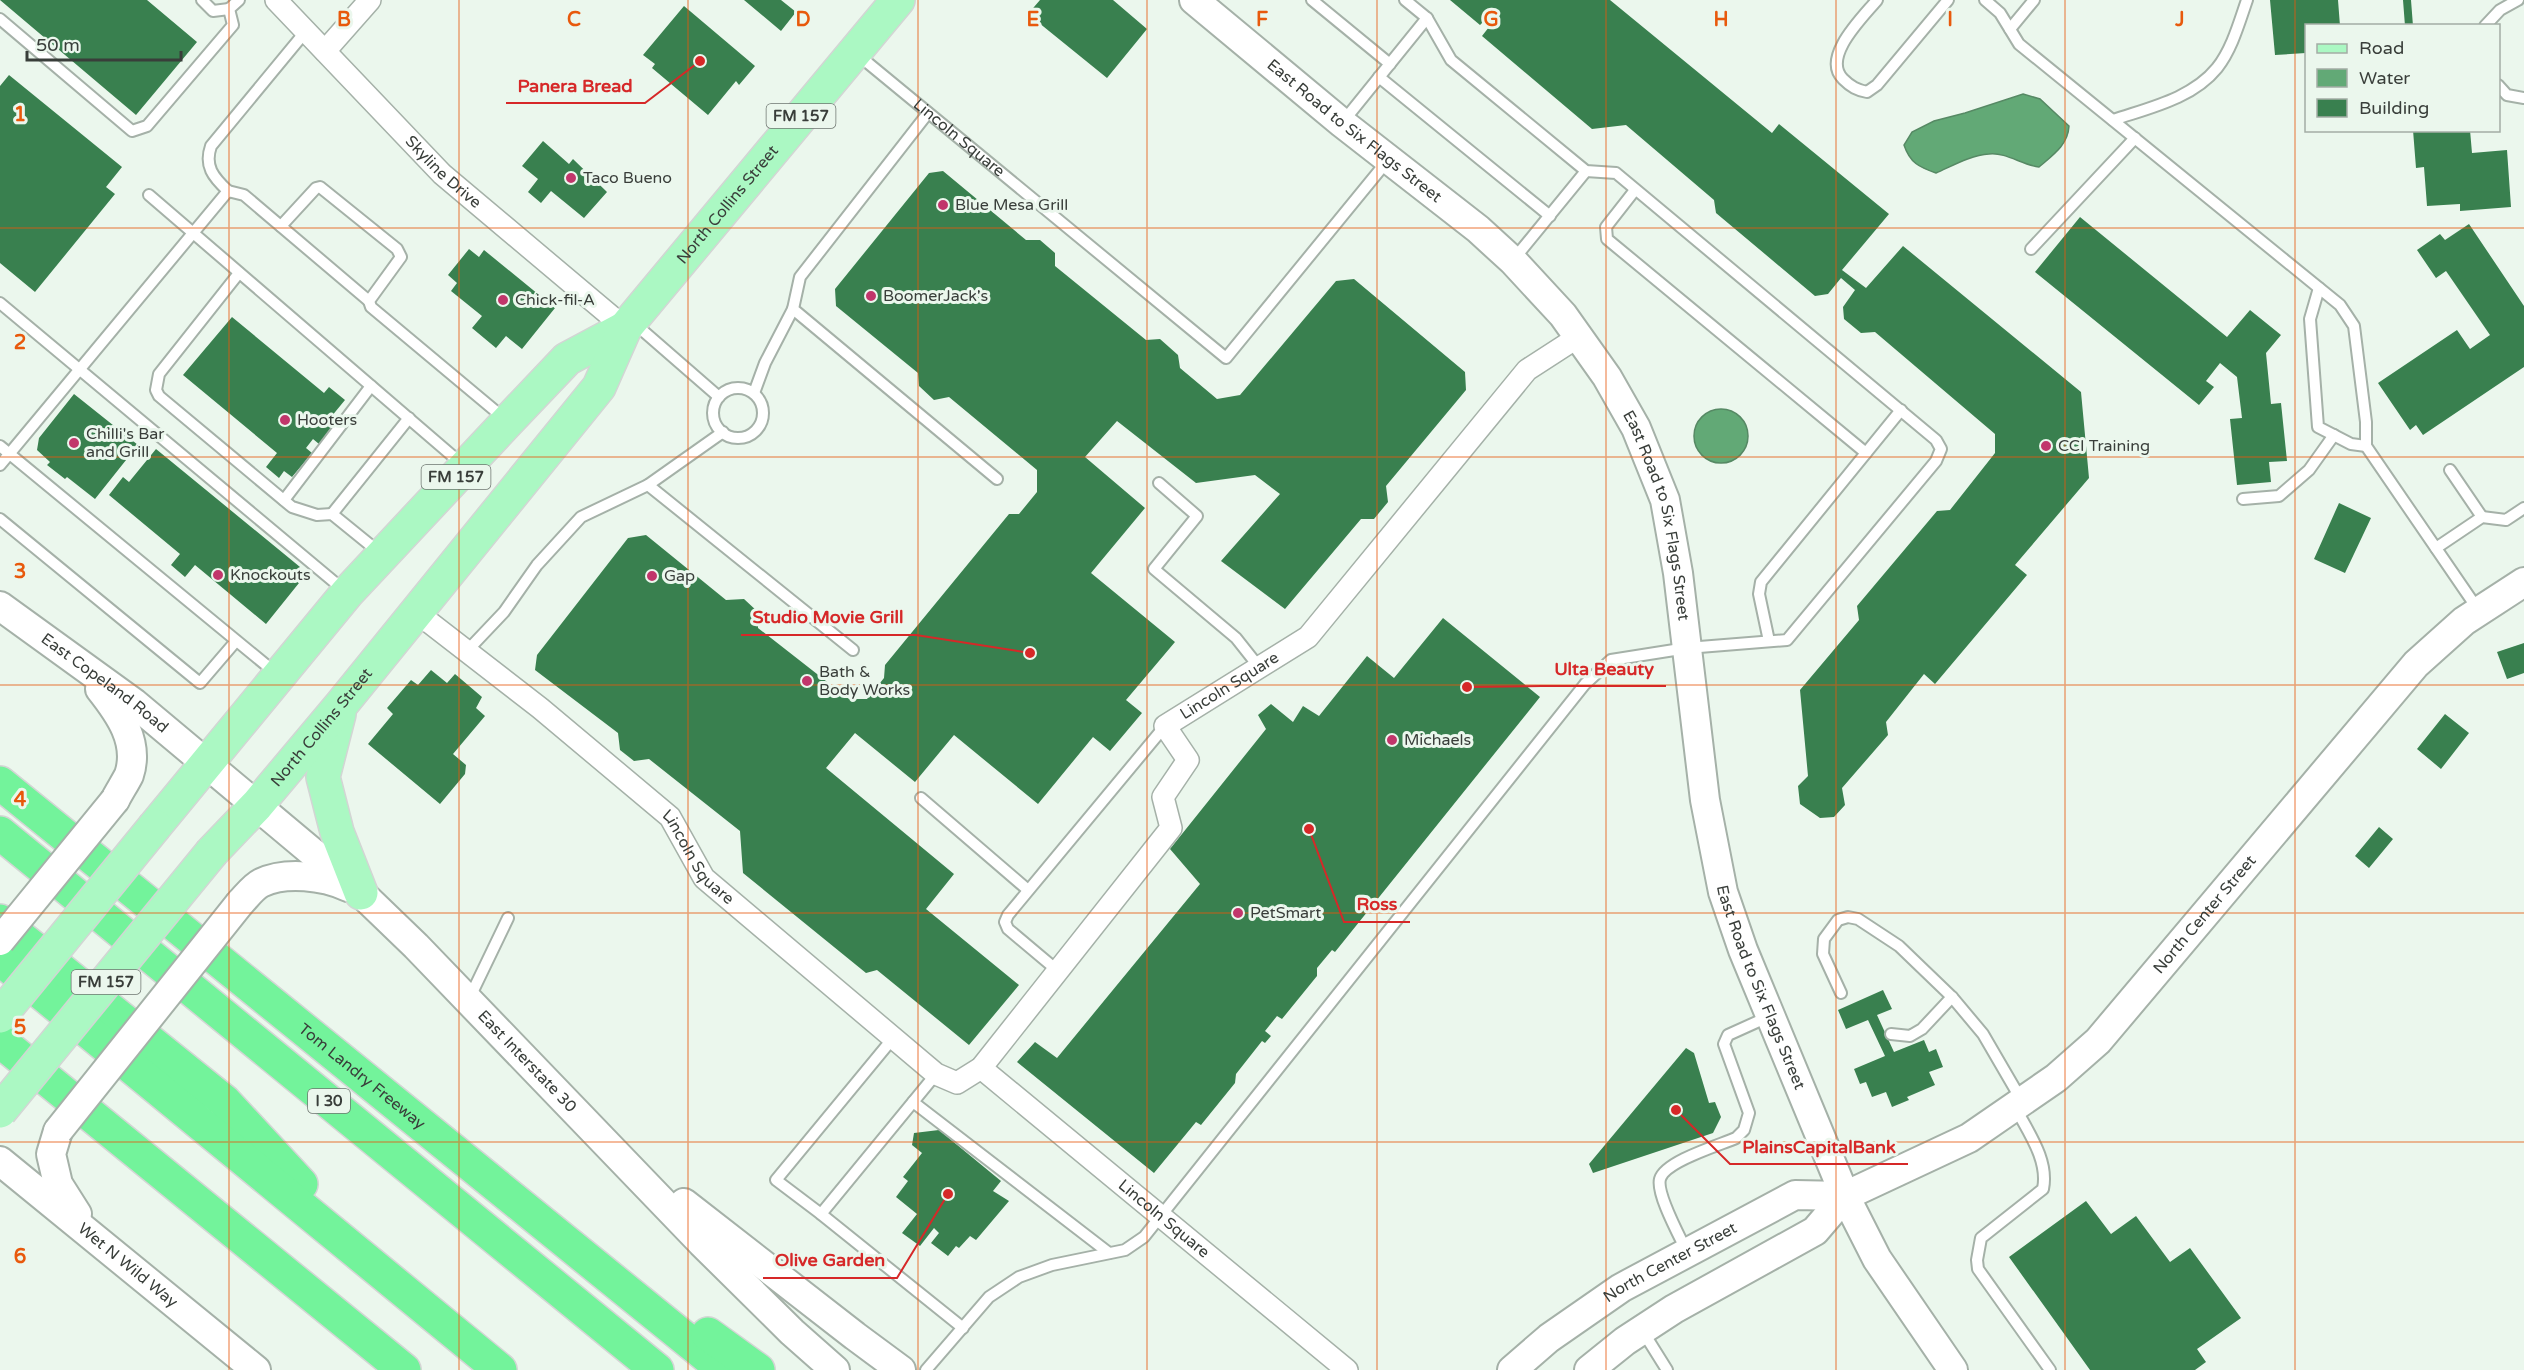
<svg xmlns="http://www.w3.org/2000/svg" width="2524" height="1370" viewBox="0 0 2524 1370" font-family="'Varela Round',sans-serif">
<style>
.water{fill:#62a976;stroke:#568964;stroke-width:1.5}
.building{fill:#39804f}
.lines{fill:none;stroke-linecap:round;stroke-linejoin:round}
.lane-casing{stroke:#a5b1a8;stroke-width:14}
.street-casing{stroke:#a5b1a8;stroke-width:24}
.secondary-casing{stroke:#a5b1a8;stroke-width:32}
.primary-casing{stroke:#d3d5d4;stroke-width:36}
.highway-casing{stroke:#d3d5d4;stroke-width:36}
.lane{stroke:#fff;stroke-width:10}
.street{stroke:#fff;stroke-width:21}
.secondary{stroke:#fff;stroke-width:28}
.primary{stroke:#abf8c3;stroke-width:33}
.highway{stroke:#73f39b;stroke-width:33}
.secondary-bridge-casing{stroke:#a5b1a8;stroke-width:32;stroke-linecap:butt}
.primary-bridge-casing{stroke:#d3d5d4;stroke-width:36;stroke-linecap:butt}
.secondary-bridge{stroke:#fff;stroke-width:28}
.primary-bridge{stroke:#abf8c3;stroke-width:33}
.grid{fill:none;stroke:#e8590c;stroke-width:1.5;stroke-opacity:0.55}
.poi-dot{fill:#c1366b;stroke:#ebf7ed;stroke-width:2}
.labels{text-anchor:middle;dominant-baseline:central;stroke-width:6;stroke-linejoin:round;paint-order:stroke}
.shield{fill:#ebf7ed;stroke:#6e7670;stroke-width:1.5}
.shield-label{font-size:15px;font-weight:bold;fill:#393e3a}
.street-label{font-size:16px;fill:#393e3a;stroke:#ebf7ed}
.poi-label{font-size:16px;fill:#393e3a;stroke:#ebf7ed;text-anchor:start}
.grid-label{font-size:20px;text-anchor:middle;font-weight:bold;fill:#e8590c;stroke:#ebf7ed;stroke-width:6;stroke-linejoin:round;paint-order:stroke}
.leader{fill:none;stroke:#d62828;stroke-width:2}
.callout-dot{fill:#d62828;stroke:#ebf7ed;stroke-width:2}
.callout-label{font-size:18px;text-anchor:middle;font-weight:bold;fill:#d62828;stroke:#ebf7ed;stroke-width:6;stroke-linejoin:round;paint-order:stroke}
</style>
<rect width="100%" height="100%" fill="#ebf7ed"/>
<path class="water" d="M2023,94L2040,99L2069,126C2068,145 2053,155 2039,167C2022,165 2006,152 1989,154C1971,155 1952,166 1936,173C1919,167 1910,163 1904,145L1912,132L1934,121L1965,113Z
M1694 436a27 27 0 1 1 54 0a27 27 0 1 1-54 0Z"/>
<path class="building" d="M0,0H147L197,42L136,115Z
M744,0H781L796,12L781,31Z
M1040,0H1113L1147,29L1107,78L1028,14Z
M1450,0H1610L1772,133L1779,124L1889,214L1842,270L1866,288L1903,246L2081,392L2089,478L2015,565L2027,575L1935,684L1924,674L1886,722L1888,735L1842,788L1845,805L1834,817L1820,818L1800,804L1798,786L1808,776L1800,690L1859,620L1857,606L1937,511L1950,510L1995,453V434L1875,332L1861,333L1844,319L1843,307L1855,290L1841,278L1828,294L1815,296L1716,213L1714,200L1626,125L1592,129L1482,36L1489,27L1483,22L1480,25Z
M2270,0H2338L2340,26H2306V53L2275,55Z
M2403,0H2411L2413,26H2405Z
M684,6L755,66L739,85L736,81L708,115L652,68L655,64L643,55Z
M9,75L122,167L106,187L115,194L35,292L0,263V86Z
M2413,130H2470L2472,153L2507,150L2511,207L2460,211V204L2427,206L2424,167L2416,168Z
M543,141L569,164L573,159L607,192L584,218L551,191L541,203L528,192L538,179L522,166Z
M943,171L1026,240H1040L1055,253V266L1146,340L1160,339L1178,355L1180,368L1217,399L1240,395L1336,281L1354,279L1465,372L1466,390L1386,486L1388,502L1374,519H1361L1285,609L1221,561L1280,494L1255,475L1196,483L1117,421L1085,457L1145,508L1091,573L1175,642L1126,700L1142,713L1110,751L1093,737L1038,804L954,735L915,782L855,733L826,768L954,874L926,909L1019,985L969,1045L877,970L866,973L743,873L740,831L649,759L634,761L620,750L618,733L535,670L537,655L628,538L646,535L726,600L744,599L758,612V628L849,699H867L884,678L885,665L1009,514H1019L1037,492V470L949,397L934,400L919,386L918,373L836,306L835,289L929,173Z
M2080,217L2227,337L2250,310L2281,335L2266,353L2271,404L2281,403L2287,461L2269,462L2271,482L2237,485L2230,419L2242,418L2237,377L2220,363L2206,381L2214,387L2199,405L2035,272Z
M2469,224L2524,306V367L2423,435L2416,425L2410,430L2378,383L2457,330L2470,349L2490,335L2446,271L2436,278L2417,250L2440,234L2445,240Z
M469,249L479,257L484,250L555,308L522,349L506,336L496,348L472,328L482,316L451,291L457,283L448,275Z
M232,317L324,393L329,387L345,400L331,417L337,422L319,444L313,439L306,448L312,453L292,477L284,471L279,478L266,467L277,453L183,375Z
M74,394L138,445L95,499L67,477L65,479L47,465L50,462L37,450L39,438Z
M156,449L300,567L291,577L299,583L266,624L195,565L185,577L171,565L180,554L109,495L123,477L129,482Z
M2339,503L2371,518L2345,573L2314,559Z
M1443,618L1540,697L1335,952L1332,950L1317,968V976L1282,1019L1277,1016L1265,1031L1271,1036L1265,1043L1262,1041L1236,1074L1235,1083L1201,1125L1196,1122L1154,1173L1017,1062L1035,1042L1057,1058L1200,884L1170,849L1266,729L1258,715L1271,704L1293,722L1303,706L1319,716L1367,656L1394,678Z
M2524,643V673L2507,679L2497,652Z
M431,670L447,683L455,674L482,697L476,708L485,716L453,754L466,765L465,774L440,804L368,744L393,714L387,708L411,680L418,685Z
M2445,714L2469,733L2441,769L2417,749Z
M2379,827L2393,839L2369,868L2355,856Z
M1883,990L1892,1009L1877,1015L1894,1052L1924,1040L1929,1052L1936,1049L1943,1067L1929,1072L1935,1085L1907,1097L1909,1100L1892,1107L1886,1092L1872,1097L1866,1082L1860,1084L1854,1069L1885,1056L1868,1020L1846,1029L1838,1010Z
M1686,1048L1694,1053L1709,1103L1715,1102L1721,1117L1713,1133L1593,1173L1589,1164Z
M939,1130L1001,1181L993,1191L1009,1201L976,1240L970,1236L959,1248L956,1246L948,1256L931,1243L939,1233L934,1228L920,1246L902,1233L917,1214L896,1197L908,1181L903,1177L922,1153L912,1145L914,1133Z
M2086,1201L2111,1234L2136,1216L2170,1262L2190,1248L2241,1318L2197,1349L2206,1362L2195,1370H2090L2009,1257Z"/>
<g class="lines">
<g class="lane-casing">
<g id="lane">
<path d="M202,0L213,11L229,9"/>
<path d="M1312,0L1390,64"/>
<path d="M1877,0C1863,17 1821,57 1843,79C1851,87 1857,90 1867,92L1877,85L1948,0"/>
<path d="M1985,0L2000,13L2019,44L2340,305L2354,326L2366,422V446L2479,611"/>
<path d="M0,19L132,131L147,126L233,25L229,9L239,0"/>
<path d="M2485,26L2500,10L2518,0"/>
<path d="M2010,29L2034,0"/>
<path id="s1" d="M857,54L1226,358L1388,160"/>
<path d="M1379,77L1550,216"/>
<path d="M2498,85L2507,95L2524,98"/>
<path d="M928,113L800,277L793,309L997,479"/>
<path d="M2113,120C2148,108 2192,99 2217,68C2232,49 2239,23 2247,0"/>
<path d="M1342,123L1427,18"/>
<path d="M1635,190L1606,227L1607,239L1866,453"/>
<path d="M228,191C213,177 204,166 211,146L306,31"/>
<path d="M149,195L463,465"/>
<path d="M281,226L316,188L320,187L397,249L401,257L369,301L371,307L505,419"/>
<path d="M2031,249L2135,138"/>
<path d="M1514,259L1586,171"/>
<path d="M239,273L159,374L156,390L159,396L292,507L317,515L332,514L380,553"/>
<path d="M2319,288L2310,319L2318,427L2351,444L2366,446"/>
<path d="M0,303L345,591"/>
<path d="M634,323L719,397"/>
<circle cx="738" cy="413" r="25"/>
<path d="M754,393L765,363L793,309"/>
<path d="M0,446L277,674"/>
<path d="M0,465L228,191L244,195L369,301"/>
<path d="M2450,470L2482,517"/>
<path d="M1159,483L1197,516L1154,569L1236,638L1259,667"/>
<path d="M648,485L723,432"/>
<path d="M2243,499L2279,496L2309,470L2334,435"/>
<path d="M284,500L371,386"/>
<path d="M332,514L409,418"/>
<path d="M0,519L200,683L236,641"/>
<path d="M2436,548L2482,517L2506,520L2524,508"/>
<path d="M1769,641L1759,594L1761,582L1901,410"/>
<path d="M467,651L504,612L537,565L581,517L648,485L853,650"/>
<path d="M921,798L1028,890"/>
<path d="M1058,971L1008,929L1005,922L1008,915L1165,726"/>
<path d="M1841,993L1823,954L1824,939L1838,920L1848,917L1858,919L1899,946L1952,997L1983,1034L2022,1101"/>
<path d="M470,997L508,918"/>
<path d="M1891,1034L1910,1036L1922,1029L1952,997"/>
<path d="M894,1037L776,1180L821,1214L963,1328"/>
<path d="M913,1102L1109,1253"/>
<path d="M2015,1107C2028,1132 2049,1160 2043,1189L1981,1238L1977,1260L1978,1269L2050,1370"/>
<path d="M821,1214L936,1074"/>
<path d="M1687,1252C1680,1237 1656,1194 1660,1179C1665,1161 1720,1145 1736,1138L1744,1130L1749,1113L1724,1044L1728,1035L1770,1016"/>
<path d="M1642,1330L1667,1370"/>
<path d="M926,1370L989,1297L1019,1277L1052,1265L1125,1250L1144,1237L1585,684L1611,660L1687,648L1787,640L1936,461L1941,449L1936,440L1616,173L1586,171L1451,60L1427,18L1405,0"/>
</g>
</g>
<g class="street-casing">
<g id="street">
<path id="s2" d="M276,0L442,174L625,328"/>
<path d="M325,51L370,0"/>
<path id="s3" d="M416,612L540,708L670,817L704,878L936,1074L957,1083L981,1068L1171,828L1163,797L1188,760L1165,726L1308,637L1527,370L1578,337"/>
<path id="s4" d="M981,1068L1347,1370"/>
</g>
</g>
<g class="secondary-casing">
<g id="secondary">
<path id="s5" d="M1194,0L1342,123L1478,229L1513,261L1563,315L1607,377L1636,428L1665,500L1678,573L1705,800L1723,892L1743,950L1845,1196L1877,1259L1953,1370"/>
<path id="s6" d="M0,606L134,703L361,893L416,946L702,1243L792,1332L835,1370"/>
<path d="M100,689C119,713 140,742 129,775C125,783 119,792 115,800"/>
<path d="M240,903C246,897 253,887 261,883C286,871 324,876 348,887"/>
<path d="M58,1131L51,1154L58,1184L77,1214"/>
<path id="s7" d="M0,1161L256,1370"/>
<path d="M684,1203L855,1336L901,1370"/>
<path id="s8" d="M1512,1370L1549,1338L1621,1288L1795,1195L1845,1196"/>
<path id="s9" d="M1589,1370L1625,1341L1674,1309L1815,1231L1845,1196L1969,1138L2056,1078L2098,1041L2416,664L2464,621L2524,582"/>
</g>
</g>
<g class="primary-casing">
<g id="primary">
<path d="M339,714L323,777L337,832L361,893"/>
<path d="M155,826L347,593L508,421L567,359L625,328"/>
<path id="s10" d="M212,852L257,805L341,705L599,387L625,328L898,0"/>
</g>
</g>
<g class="highway-casing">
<g id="highway">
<path id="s11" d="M0,783L724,1370"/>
<path d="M0,833L657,1370"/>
<path d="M0,921L224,1101L301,1184"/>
<path d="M0,959L500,1370"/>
<path d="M0,1041L404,1370"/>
<path d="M708,1334L758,1370"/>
</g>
</g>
<use href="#lane" class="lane"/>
<use href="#street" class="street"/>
<use href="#secondary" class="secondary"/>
<use href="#primary" class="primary"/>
<use href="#highway" class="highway"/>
<g class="secondary-bridge-casing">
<path id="secondary-bridge" d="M0,941L115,800
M58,1131L240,903"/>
</g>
<g class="primary-bridge-casing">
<path id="primary-bridge" d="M0,1016L155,826
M0,1111L212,852"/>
</g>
<use href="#secondary-bridge" class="secondary-bridge"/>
<use href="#primary-bridge" class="primary-bridge"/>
</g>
<path class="grid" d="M229,0V1370M459,0V1370M688,0V1370M918,0V1370M1147,0V1370M1377,0V1370M1606,0V1370M1836,0V1370M2065,0V1370M2295,0V1370M0,228H2524M0,457H2524M0,685H2524M0,913H2524M0,1142H2524"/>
<g class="poi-dot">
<circle cx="571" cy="178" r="6"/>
<circle cx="943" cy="205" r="6"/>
<circle cx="871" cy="296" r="6"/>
<circle cx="503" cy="300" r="6"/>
<circle cx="285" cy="420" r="6"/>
<circle cx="74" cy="443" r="6"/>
<circle cx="2046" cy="446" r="6"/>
<circle cx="218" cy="575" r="6"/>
<circle cx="652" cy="576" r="6"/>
<circle cx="807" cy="681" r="6"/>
<circle cx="1392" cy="740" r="6"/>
<circle cx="1238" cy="913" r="6"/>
</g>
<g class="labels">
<g class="shield">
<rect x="766.5" y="104" width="69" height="24" rx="4.5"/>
<rect x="421.5" y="465" width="69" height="24" rx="4.5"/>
<rect x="71.5" y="970" width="69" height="24" rx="4.5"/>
<rect x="308" y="1089" width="42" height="24" rx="4.5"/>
</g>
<g class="shield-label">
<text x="801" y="116">FM 157</text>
<text x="456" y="477">FM 157</text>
<text x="106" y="982">FM 157</text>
<text x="329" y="1101">I 30</text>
</g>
<g class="street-label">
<text stroke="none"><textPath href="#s5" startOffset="207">East Road to Six Flags Street</textPath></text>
<text stroke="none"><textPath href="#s1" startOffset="132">Lincoln Square</textPath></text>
<text stroke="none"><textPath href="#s2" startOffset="240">Skyline Drive</textPath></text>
<text stroke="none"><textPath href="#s10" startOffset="830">North Collins Street</textPath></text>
<text stroke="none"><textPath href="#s5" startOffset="711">East Road to Six Flags Street</textPath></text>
<text stroke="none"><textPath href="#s6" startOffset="130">East Copeland Road</textPath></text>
<text stroke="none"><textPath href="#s3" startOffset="1251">Lincoln Square</textPath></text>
<text stroke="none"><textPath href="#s10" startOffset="166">North Collins Street</textPath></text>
<text stroke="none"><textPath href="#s3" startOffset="376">Lincoln Square</textPath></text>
<text stroke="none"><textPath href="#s9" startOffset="776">North Center Street</textPath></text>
<text stroke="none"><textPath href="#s5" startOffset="1197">East Road to Six Flags Street</textPath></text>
<text stroke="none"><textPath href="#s6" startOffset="698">East Interstate 30</textPath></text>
<text stroke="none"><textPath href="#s11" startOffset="466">Tom Landry Freeway</textPath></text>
<text stroke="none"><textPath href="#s4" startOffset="237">Lincoln Square</textPath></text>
<text stroke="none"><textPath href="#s8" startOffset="192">North Center Street</textPath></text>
<text stroke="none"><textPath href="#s7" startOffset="165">Wet N Wild Way</textPath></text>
</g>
<g class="poi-label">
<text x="583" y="178">Taco Bueno</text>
<text x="955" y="205">Blue Mesa Grill</text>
<text x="883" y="296">BoomerJack's</text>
<text x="515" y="300">Chick-fil-A</text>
<text x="297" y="420">Hooters</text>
<text x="86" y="434">Chilli's Bar<tspan x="86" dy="18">and Grill</tspan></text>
<text x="2058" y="446">CCI Training</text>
<text x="230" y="575">Knockouts</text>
<text x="664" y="576">Gap</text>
<text x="819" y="672">Bath &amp;<tspan x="819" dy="18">Body Works</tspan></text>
<text x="1404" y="740">Michaels</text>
<text x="1250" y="913">PetSmart</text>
</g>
</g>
<g class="grid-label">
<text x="344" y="26">B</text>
<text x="574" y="26">C</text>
<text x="803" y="26">D</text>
<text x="1033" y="26">E</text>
<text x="1262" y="26">F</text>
<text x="1491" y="26">G</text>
<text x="1721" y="26">H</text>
<text x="1950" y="26">I</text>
<text x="2180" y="26">J</text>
<text x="20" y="121">1</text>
<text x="20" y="349">2</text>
<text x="20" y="578">3</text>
<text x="20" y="806">4</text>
<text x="20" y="1034">5</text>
<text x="20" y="1263">6</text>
</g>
<path class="leader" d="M700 61L645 103H506M1030 653L916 635H741M1467 687L1542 686H1666M1309 829L1344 922H1410M1676 1110L1730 1164H1908M948 1194L897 1278H763"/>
<g class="callout-dot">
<circle cx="700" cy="61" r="6"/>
<circle cx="1030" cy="653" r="6"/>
<circle cx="1467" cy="687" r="6"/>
<circle cx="1309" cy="829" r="6"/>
<circle cx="1676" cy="1110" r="6"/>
<circle cx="948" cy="1194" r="6"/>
</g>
<g class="callout-label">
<text x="575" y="92">Panera Bread</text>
<text x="828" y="623">Studio Movie Grill</text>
<text x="1604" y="675">Ulta Beauty</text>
<text x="1377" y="910">Ross</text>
<text x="1819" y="1153">PlainsCapitalBank</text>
<text x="830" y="1266">Olive Garden</text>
</g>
<rect x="2305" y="24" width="195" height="108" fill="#ebf7ed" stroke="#a4ada5" stroke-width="1.5"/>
<rect x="2317" y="44" width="30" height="9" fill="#abf8c3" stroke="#a4ada5" stroke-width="1.5"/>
<text x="2359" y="54" font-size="18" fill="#393e3a">Road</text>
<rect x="2317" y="69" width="30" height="18" fill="#62a976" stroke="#a4ada5" stroke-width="1.5"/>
<text x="2359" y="84" font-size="18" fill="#393e3a">Water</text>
<rect x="2317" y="99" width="30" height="18" fill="#39804f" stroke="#a4ada5" stroke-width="1.5"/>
<text x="2359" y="114" font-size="18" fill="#393e3a">Building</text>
<path d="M27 51v9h154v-9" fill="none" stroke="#393e3a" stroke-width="3"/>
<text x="36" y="51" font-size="18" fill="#393e3a" stroke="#ebf7ed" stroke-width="4.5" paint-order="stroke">50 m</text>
</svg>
